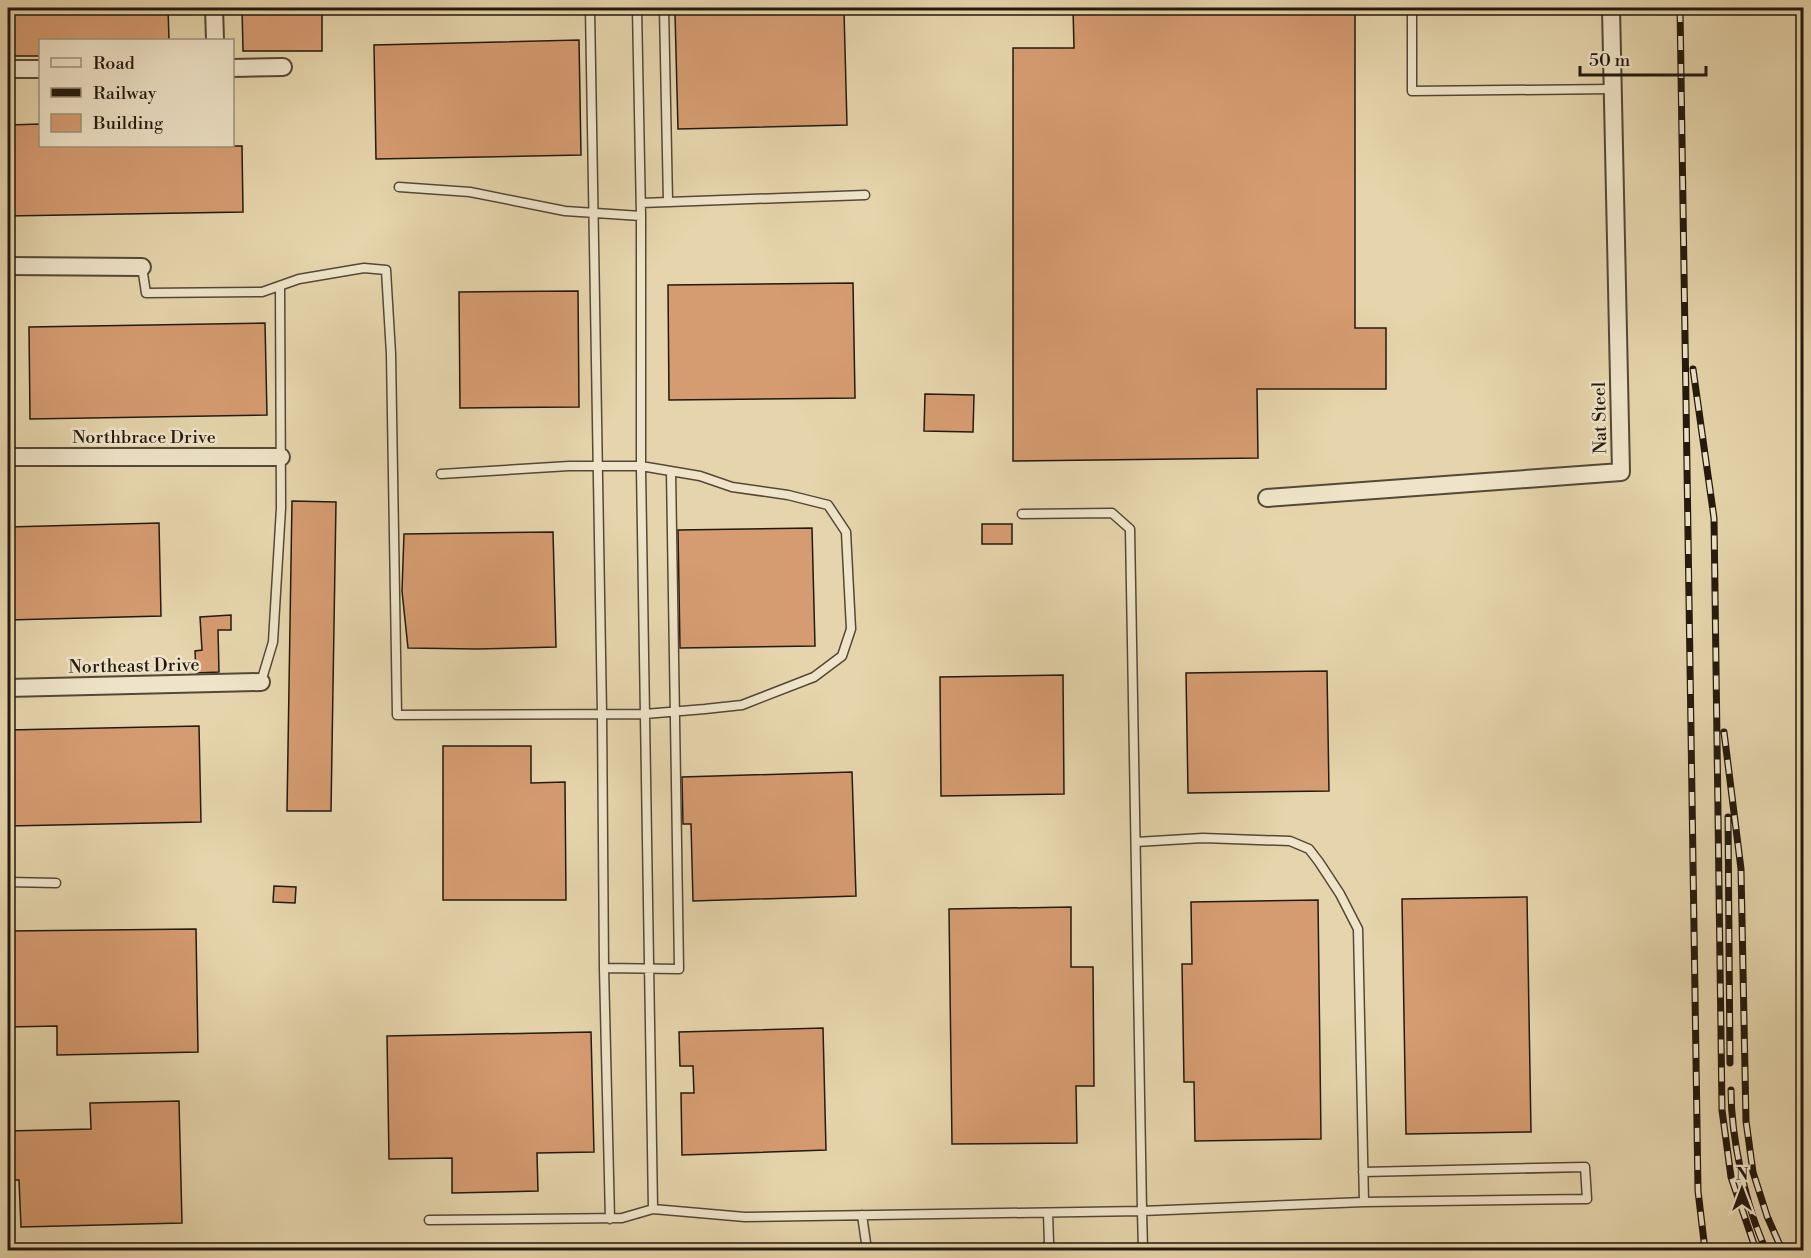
<svg xmlns="http://www.w3.org/2000/svg" width="1811" height="1258" viewBox="0 0 1811 1258" font-family="'Libre Bodoni',serif">
<style>
.building{fill:#d69c71;stroke:#23190e;stroke-width:1.5}
.lines{fill:none;stroke-linecap:round;stroke-linejoin:round}
.lane-casing{stroke:#544836;stroke-width:11}
.street-casing{stroke:#544836;stroke-width:20}
.lane{stroke:#efe4c9;stroke-width:8}
.street{stroke:#efe4c9;stroke-width:16}
.rail-casing{stroke:#23190e;stroke-width:7}
.rail{stroke:#efe4c9;stroke-width:4.5;stroke-dasharray:14;stroke-linecap:butt}
.labels{text-anchor:middle;dominant-baseline:central;stroke-width:5;stroke-linejoin:round;paint-order:stroke}
.street-label{font-size:18px;fill:#23190e;stroke:#efe4c9}
</style>
<rect width="100%" height="100%" fill="#e6d5ac"/>
<filter id="stains"><feTurbulence type="fractalNoise" baseFrequency=".00333" numOctaves="4"/><feColorMatrix values="0 0 0 0 .2 0 0 0 0 .09 0 0 0 0 .02 0 0 0 .5 -.17"/></filter>
<radialGradient id="worn" r=".72"><stop offset=".6" stop-color="#630" stop-opacity="0"/><stop offset="1" stop-color="#630" stop-opacity=".3"/></radialGradient>
<path class="building" d="M8,8H168L169,40H40V56H8Z
M242,8H322V51H243Z
M1073,8H1355V328H1386V389H1257L1258,458L1013,461V48H1074Z
M844,11L847,125L678,129L675,14Z
M579,40L581,155L376,159L374,45Z
M40,124V146H242L243,212L8,216V125Z
M853,283L855,398L669,400L668,285Z
M578,291L579,407L460,408L459,292Z
M265,323L267,415L30,419L29,327Z
M925,394L974,395L973,432L924,431Z
M292,501L336,502L331,811H287Z
M159,523L161,616L8,620V527Z
M982,524H1012V544H982Z
M812,528L815,646L680,648L678,530Z
M553,532L556,647L477,649L408,648L402,591L404,534Z
M231,615V630H218L219,672L196,673L195,651L202,650L200,617Z
M1327,671L1329,791L1188,793L1186,673Z
M1063,675L1064,794L941,796L940,677Z
M199,726L201,822L8,826V730Z
M443,746H531V783L565,782L566,900H443Z
M852,772L856,896L693,901L691,824H683L682,777Z
M274,886L296,887L295,903L273,902Z
M1527,897L1531,1132L1406,1134L1402,899Z
M1318,900L1321,1139L1195,1141L1194,1082H1184L1182,964H1192L1191,902Z
M1071,907V967H1093L1094,1086H1076L1077,1143L952,1144L949,909Z
M196,929L198,1052L57,1055V1026L8,1027V931Z
M823,1028L826,1150L682,1155L681,1093H694L693,1066H680L679,1032Z
M591,1032L594,1152L537,1153L538,1191L452,1193V1158L389,1159L387,1036Z
M179,1101L182,1223L21,1227L19,1180H8V1131L91,1129L90,1103Z"/>
<g class="lines">
<g class="lane-casing">
<path id="lane" d="M590,8L602,714L604,968
M637,8L641,216V469L653,1209L745,1217L1142,1211L1143,1250
M664,8L668,202
M1412,8V91L1613,89
M399,187L470,192L565,211L641,216
M641,203L865,195
M142,267L146,293L262,292L299,279L364,268L386,270L391,354L397,715L645,714L705,709L742,705L814,677L842,656L851,629L846,532L828,505L788,495L732,487L700,476L641,466H569L441,474
M1022,514L1112,513L1130,529L1142,1211L1364,1202L1587,1199L1585,1167L1363,1172
M261,682L273,642L281,508L280,286
M1136,842L1203,838L1290,841L1309,849L1319,862L1340,894L1358,929L1364,1202
M8,882L56,883
M862,1215L867,1250
M610,1219L604,968L679,969L671,471
M429,1220L622,1218L653,1209
M1044,1250L1049,1243L1048,1213"/>
</g>
<g class="street-casing">
<path id="street" d="M214,8L215,40
M232,68L283,67
M8,69H40
M8,266L142,267
M8,457H281
M1267,498L1621,472L1611,8
M8,688L261,682"/>
</g>
<use href="#lane" class="lane"/>
<use href="#street" class="street"/>
<g class="rail-casing">
<path id="rail" d="M1680,8L1698,1191L1705,1250
M1693,369L1714,518L1722,1110L1731,1177L1756,1250
M1724,732L1741,869L1746,1121L1753,1172L1767,1216L1782,1250
M1728,817L1730,1063
M1731,1090C1731,1138 1746,1207 1766,1250"/>
</g>
<use href="#rail" class="rail"/>
</g>
<g class="labels">
<g class="street-label">
<text transform="translate(1600 418) rotate(-91)">Nat Steel</text>
<text x="144" y="437">Northbrace Drive</text>
<text transform="translate(134 666) rotate(-1)">Northeast Drive</text>
</g>
</g>
<rect width="1811" height="1258" fill="none" stroke="#e6d5ac" stroke-width="30"/>
<rect x="9" y="9" width="1793" height="1240" fill="none" stroke="#23190e" stroke-width="3"/>
<rect x="15" y="15" width="1781" height="1228" fill="none" stroke="#23190e" stroke-width="1.5"/>
<rect x="39" y="39" width="195" height="108" fill="#efe4c9" stroke="#9d937e" stroke-width="1.5"/>
<rect x="51" y="58" width="30" height="9" fill="#efe4c9" stroke="#9d937e" stroke-width="1.5"/>
<text x="93" y="69" font-size="18" fill="#23190e">Road</text>
<rect x="51" y="88" width="30" height="9" fill="#23190e" stroke="#9d937e" stroke-width="1.5"/>
<text x="93" y="99" font-size="18" fill="#23190e">Railway</text>
<rect x="51" y="114" width="30" height="18" fill="#d69c71" stroke="#9d937e" stroke-width="1.5"/>
<text x="93" y="129" font-size="18" fill="#23190e">Building</text>
<g transform="translate(1742 1189)" stroke="#efe4c9" stroke-width="4.5" paint-order="stroke">
<path d="M0-4.5L10 22L0 15L-10 22Z" fill="#23190e"/>
<text y="-9" font-size="16" font-weight="bold" text-anchor="middle" fill="#23190e">N</text>
</g>
<path d="M1580 66v9h126v-9" fill="none" stroke="#23190e" stroke-width="3"/>
<text x="1589" y="66" font-size="18" fill="#23190e" stroke="#efe4c9" stroke-width="4.5" paint-order="stroke">50 m</text>
<rect width="100%" height="100%" filter="url(#stains)"/>
<rect width="100%" height="100%" fill="url(#worn)"/>
</svg>
